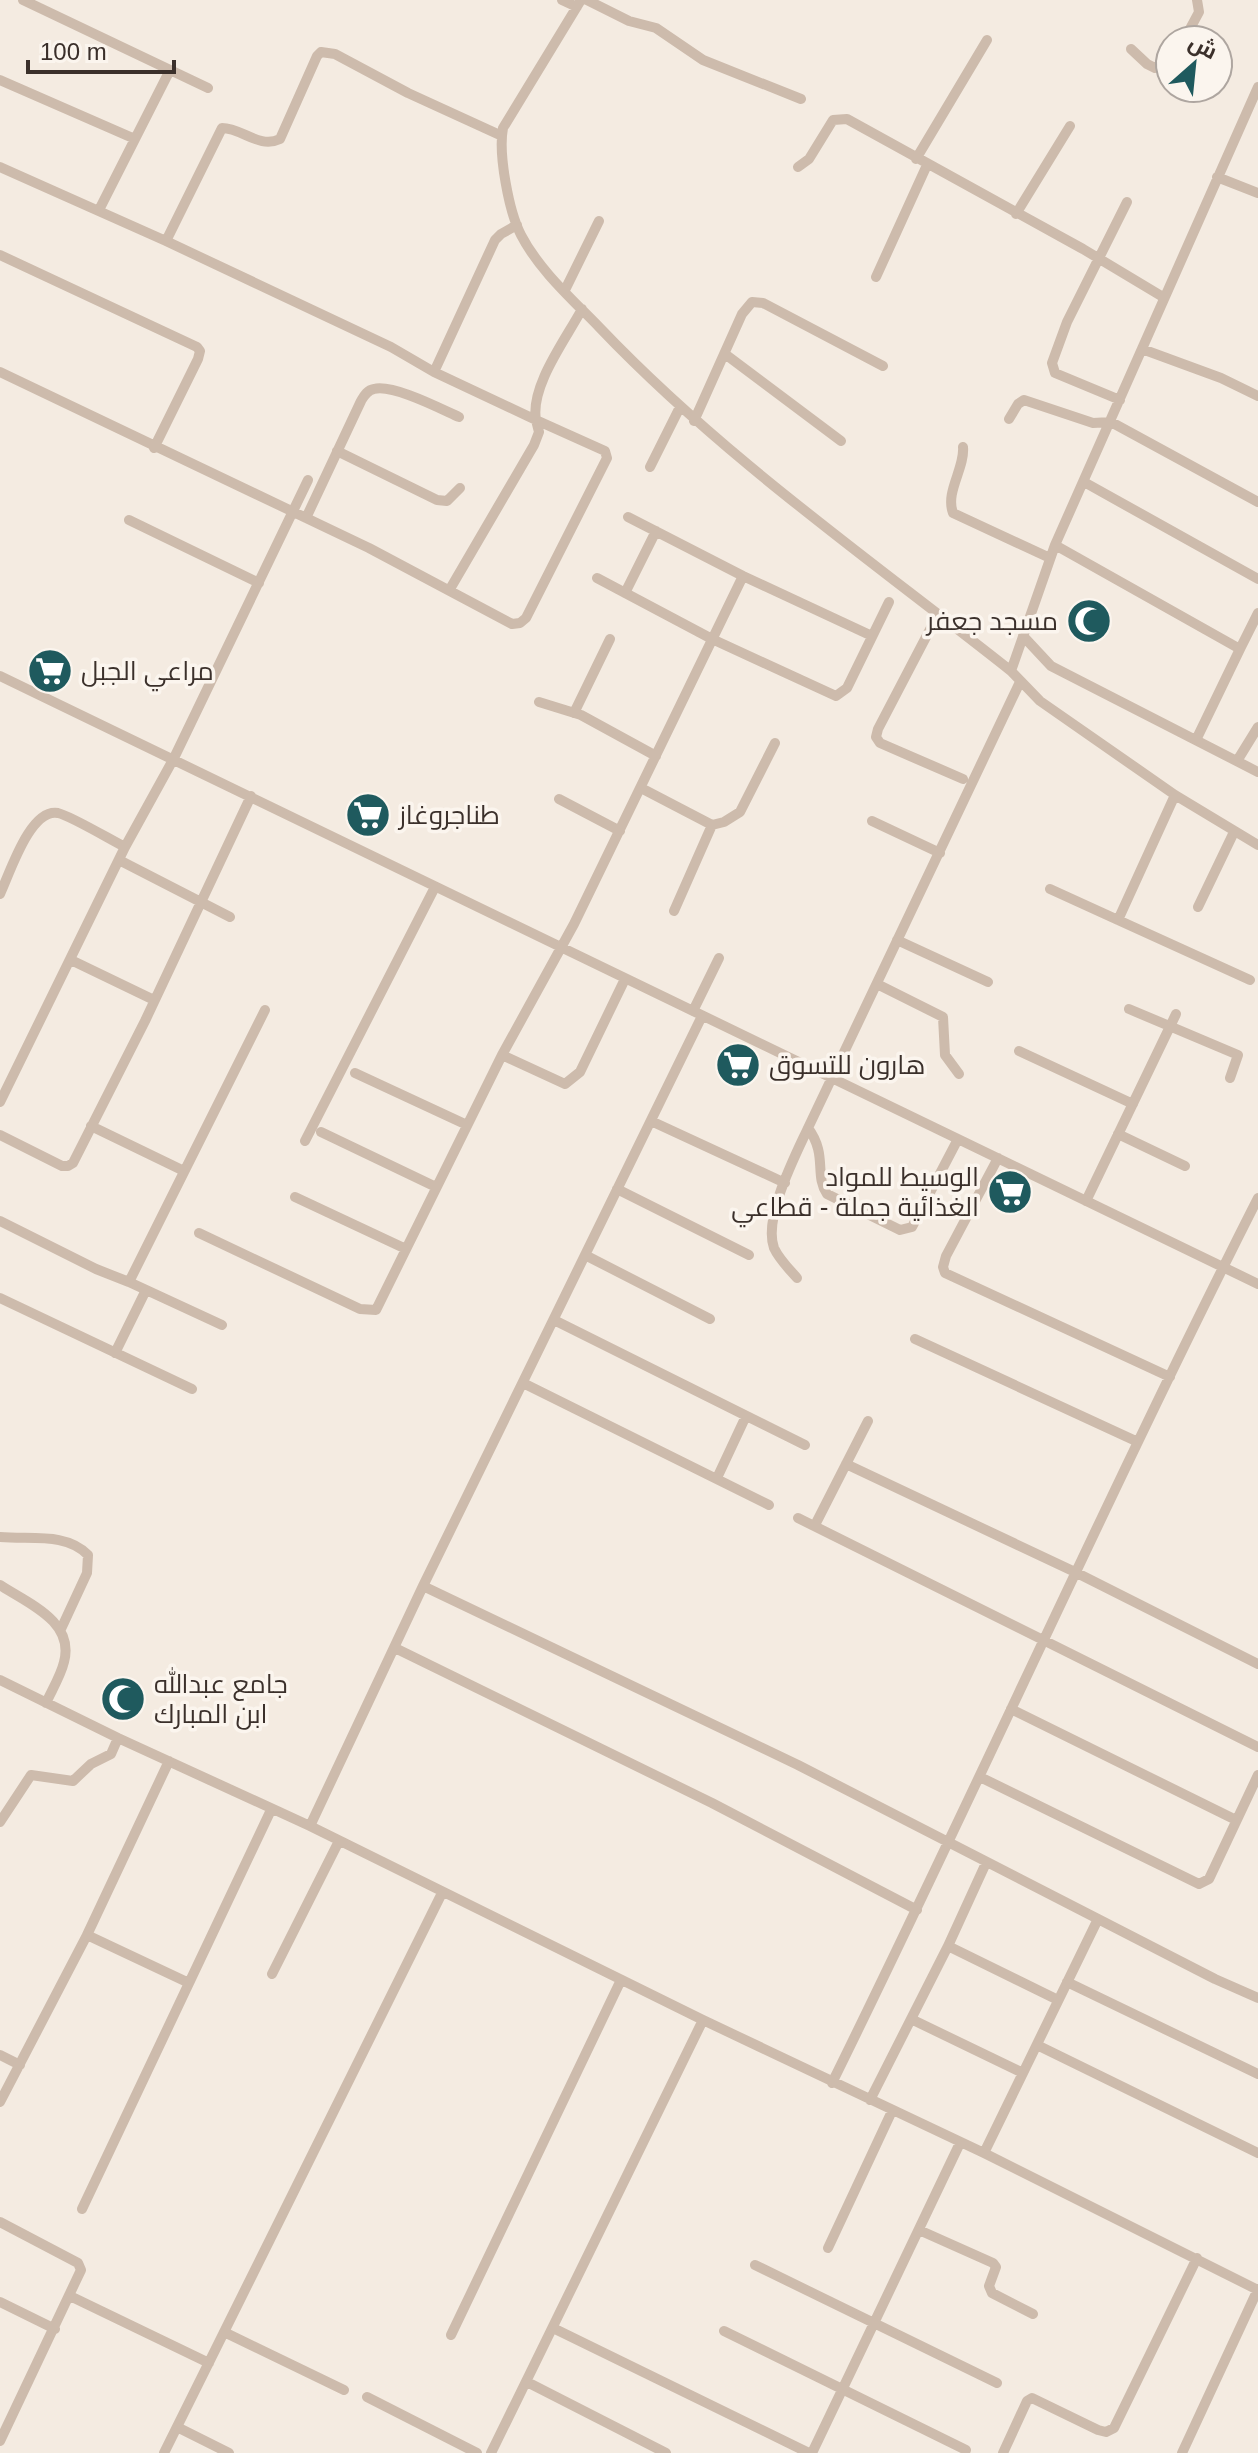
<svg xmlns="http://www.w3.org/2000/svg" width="1258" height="2453" viewBox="0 0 1258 2453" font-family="Helvetica,Cairo,sans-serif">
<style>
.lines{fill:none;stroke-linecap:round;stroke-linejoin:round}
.minor{stroke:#cdbbac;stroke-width:10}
.labels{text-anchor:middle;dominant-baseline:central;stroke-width:7;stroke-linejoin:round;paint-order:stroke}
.poi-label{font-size:26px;fill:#3b302b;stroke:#fbf5ee;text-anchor:start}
</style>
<rect width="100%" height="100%" fill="#f4ebe1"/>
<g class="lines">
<path class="minor" d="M23,0L208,88
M562,0L577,7
M581,0L503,128C498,154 509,212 521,235C539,270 573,300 600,328C723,457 871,560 1011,671
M587,0L629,21L656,28L703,60L801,99
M1184,40L1199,12L1197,0
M1131,49L1147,64L1155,68L1170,59
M0,80L135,139
M1258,87L1055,545L1011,671L1040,701L1175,795L1258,845
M916,159L987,40
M0,167L166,241L222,128C242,128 259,149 280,139L317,56L321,52L335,54L408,93L502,136
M798,167L809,159L833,120L847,119L1083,249L1163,297
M1217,177L1258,193
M99,210L170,70
M1016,214L1070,126
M166,241L391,347L434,372L536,420L539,432L534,445L450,589
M0,255L197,347L200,351L198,359L154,448
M876,277L927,165
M565,290L599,221
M1142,349L1221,378L1258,396
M725,354L841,441
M0,372L369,548L512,624L520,623L526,618L607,458L605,451L536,420C530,386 566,339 582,309
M434,372L495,240L501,234L517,225
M1120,400L1055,373L1052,363L1067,322L1127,202
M1009,419L1018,404L1024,400L1093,423L1111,422L1258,502
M694,421L742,314L752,302L763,303L883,366
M963,447C965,468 945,492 953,513L1050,558
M337,451L437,500L447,501L460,488
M650,467L680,407
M1084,482L1258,579
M628,517L743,576L872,636
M306,518L361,401C364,396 367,390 374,389C393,384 441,409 459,417
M129,520L259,583
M1055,545L1240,649L1196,740
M597,578L712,639L836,696L847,688L889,602
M625,593L656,531
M937,616L878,729L876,737L880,743L963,779
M1023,636L1051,666L1258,772
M1240,649L1258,613
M0,676L1258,1284
M539,702L581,715L656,756
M574,713L610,639
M1237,761L1258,727
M641,788L712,825L724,822L740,812L775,743
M1175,795L1118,920L1250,980
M559,799L620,831
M872,821L940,853
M119,860L230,917
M1050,889L1118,920
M0,894C10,873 30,808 58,813C71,816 111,840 125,847
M1198,907L1234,832
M674,911L712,825
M897,940L988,982
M71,960L154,1000
M877,984L943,1017L945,1055L959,1074
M1129,1009L1238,1055L1230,1078
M693,1011L719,958
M1019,1051L1133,1104
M502,1055L565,1084L580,1072L625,979
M355,1073L467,1125
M0,1102L125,847L174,758L308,480
M651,1121L785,1183
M91,1126L184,1171
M808,1128C828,1155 814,1175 827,1194L900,1230L912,1227L958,1139
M321,1132L436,1187
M1118,1134L1185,1166
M0,1135L62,1166H68L73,1163L145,1021L251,796
M305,1141L435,887
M998,1158L946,1256L943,1267L945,1273L1170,1377
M617,1189L749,1255
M295,1197L406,1249
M1086,1201L1176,1014
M0,1221L96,1269L129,1282L265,1010
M199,1233L360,1309L376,1310L502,1055L574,924L743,576
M585,1255L710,1319
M797,1278C789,1269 779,1259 774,1248C763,1218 795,1156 808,1128L1020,682
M129,1282L222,1325
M0,1298L192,1389
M554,1320L805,1445
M915,1339L1138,1442
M115,1353L146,1290
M523,1383L769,1505
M846,1464L1075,1572L1258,1664
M717,1478L746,1416
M798,1518L1258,1747
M815,1525L868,1421
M0,1537C30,1540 66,1532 88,1555L87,1573L61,1629
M0,1585C27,1603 75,1621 64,1662C61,1675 52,1690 46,1703
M423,1586L798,1765L1215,1979L1258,1998
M395,1648L712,1803L917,1910
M0,1680L118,1738L310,1826L703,2020L984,2153L1258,2290
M1011,1709L1236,1820
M980,1777L1199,1884L1209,1879L1258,1775
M0,1822L31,1775L73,1781L91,1764L111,1754L118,1738
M310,1826L423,1586L702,1016
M87,1935L189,1983
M948,1946L1058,2000
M272,1974L339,1841
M1067,1982L1258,2074
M911,2019L1023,2073
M1037,2045L1258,2153
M0,2055L20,2065
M832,2083C977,1789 1110,1490 1258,1198
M870,2100L948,1946L986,1863
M0,2102L87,1935L169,1761
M984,2153L1098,1919
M82,2209L271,1810
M0,2222L78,2263L81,2270L0,2441
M919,2230L993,2263L996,2267L989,2286L992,2293L1033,2314
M828,2248L892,2111
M755,2265L997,2383
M70,2296L209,2363
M0,2302L55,2329
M553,2328L809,2453
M724,2331L966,2450
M224,2332L344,2390
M451,2335L621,1980
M527,2382L666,2453
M367,2397L477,2453
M177,2427L229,2453
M164,2453L442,1893
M491,2453L703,2020
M812,2453L960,2143
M1003,2453L1027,2401L1032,2398L1098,2430L1106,2432L1114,2428L1197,2258
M1182,2453L1258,2289"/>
</g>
<defs>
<g id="mosque-disc" transform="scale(2.3)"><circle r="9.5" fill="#1f5a5e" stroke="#fbf5ee"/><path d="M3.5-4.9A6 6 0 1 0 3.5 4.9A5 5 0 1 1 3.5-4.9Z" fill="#fff"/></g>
<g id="supermarket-disc" transform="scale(2.3)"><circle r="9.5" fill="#1f5a5e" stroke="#fbf5ee"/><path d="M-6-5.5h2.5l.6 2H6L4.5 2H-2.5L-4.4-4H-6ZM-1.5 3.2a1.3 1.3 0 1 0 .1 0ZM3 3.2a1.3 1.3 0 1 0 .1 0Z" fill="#fff"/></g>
</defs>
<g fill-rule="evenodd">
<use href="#mosque-disc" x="1089" y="621"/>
<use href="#supermarket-disc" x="50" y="671"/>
<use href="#supermarket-disc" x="368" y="815"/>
<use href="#supermarket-disc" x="738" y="1065"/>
<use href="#supermarket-disc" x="1010" y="1192"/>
<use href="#mosque-disc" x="123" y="1699"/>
</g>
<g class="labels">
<g class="poi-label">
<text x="1058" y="621" text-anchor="end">مسجد جعفر</text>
<text x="81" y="671">مراعي الجبل</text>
<text x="399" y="815">طناجروغاز</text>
<text x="769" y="1065">هارون للتسوق</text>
<text x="979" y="1177" text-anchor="end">الوسيط للمواد<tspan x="979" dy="30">الغذائية جملة - قطاعي</tspan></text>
<text x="154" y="1684">جامع عبدالله<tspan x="154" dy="30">ابن المبارك</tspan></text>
</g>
</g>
<g transform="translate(1194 64) rotate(27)"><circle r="38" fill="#fbf5ee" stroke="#aea6a0" stroke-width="2"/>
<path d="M0-6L14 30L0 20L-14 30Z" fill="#1f5a5e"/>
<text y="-12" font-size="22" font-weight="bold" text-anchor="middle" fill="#3b302b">ش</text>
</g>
<path d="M28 60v12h146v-12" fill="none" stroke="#3b302b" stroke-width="4"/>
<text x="40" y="60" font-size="24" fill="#3b302b" stroke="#fbf5ee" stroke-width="6" paint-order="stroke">100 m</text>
</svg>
